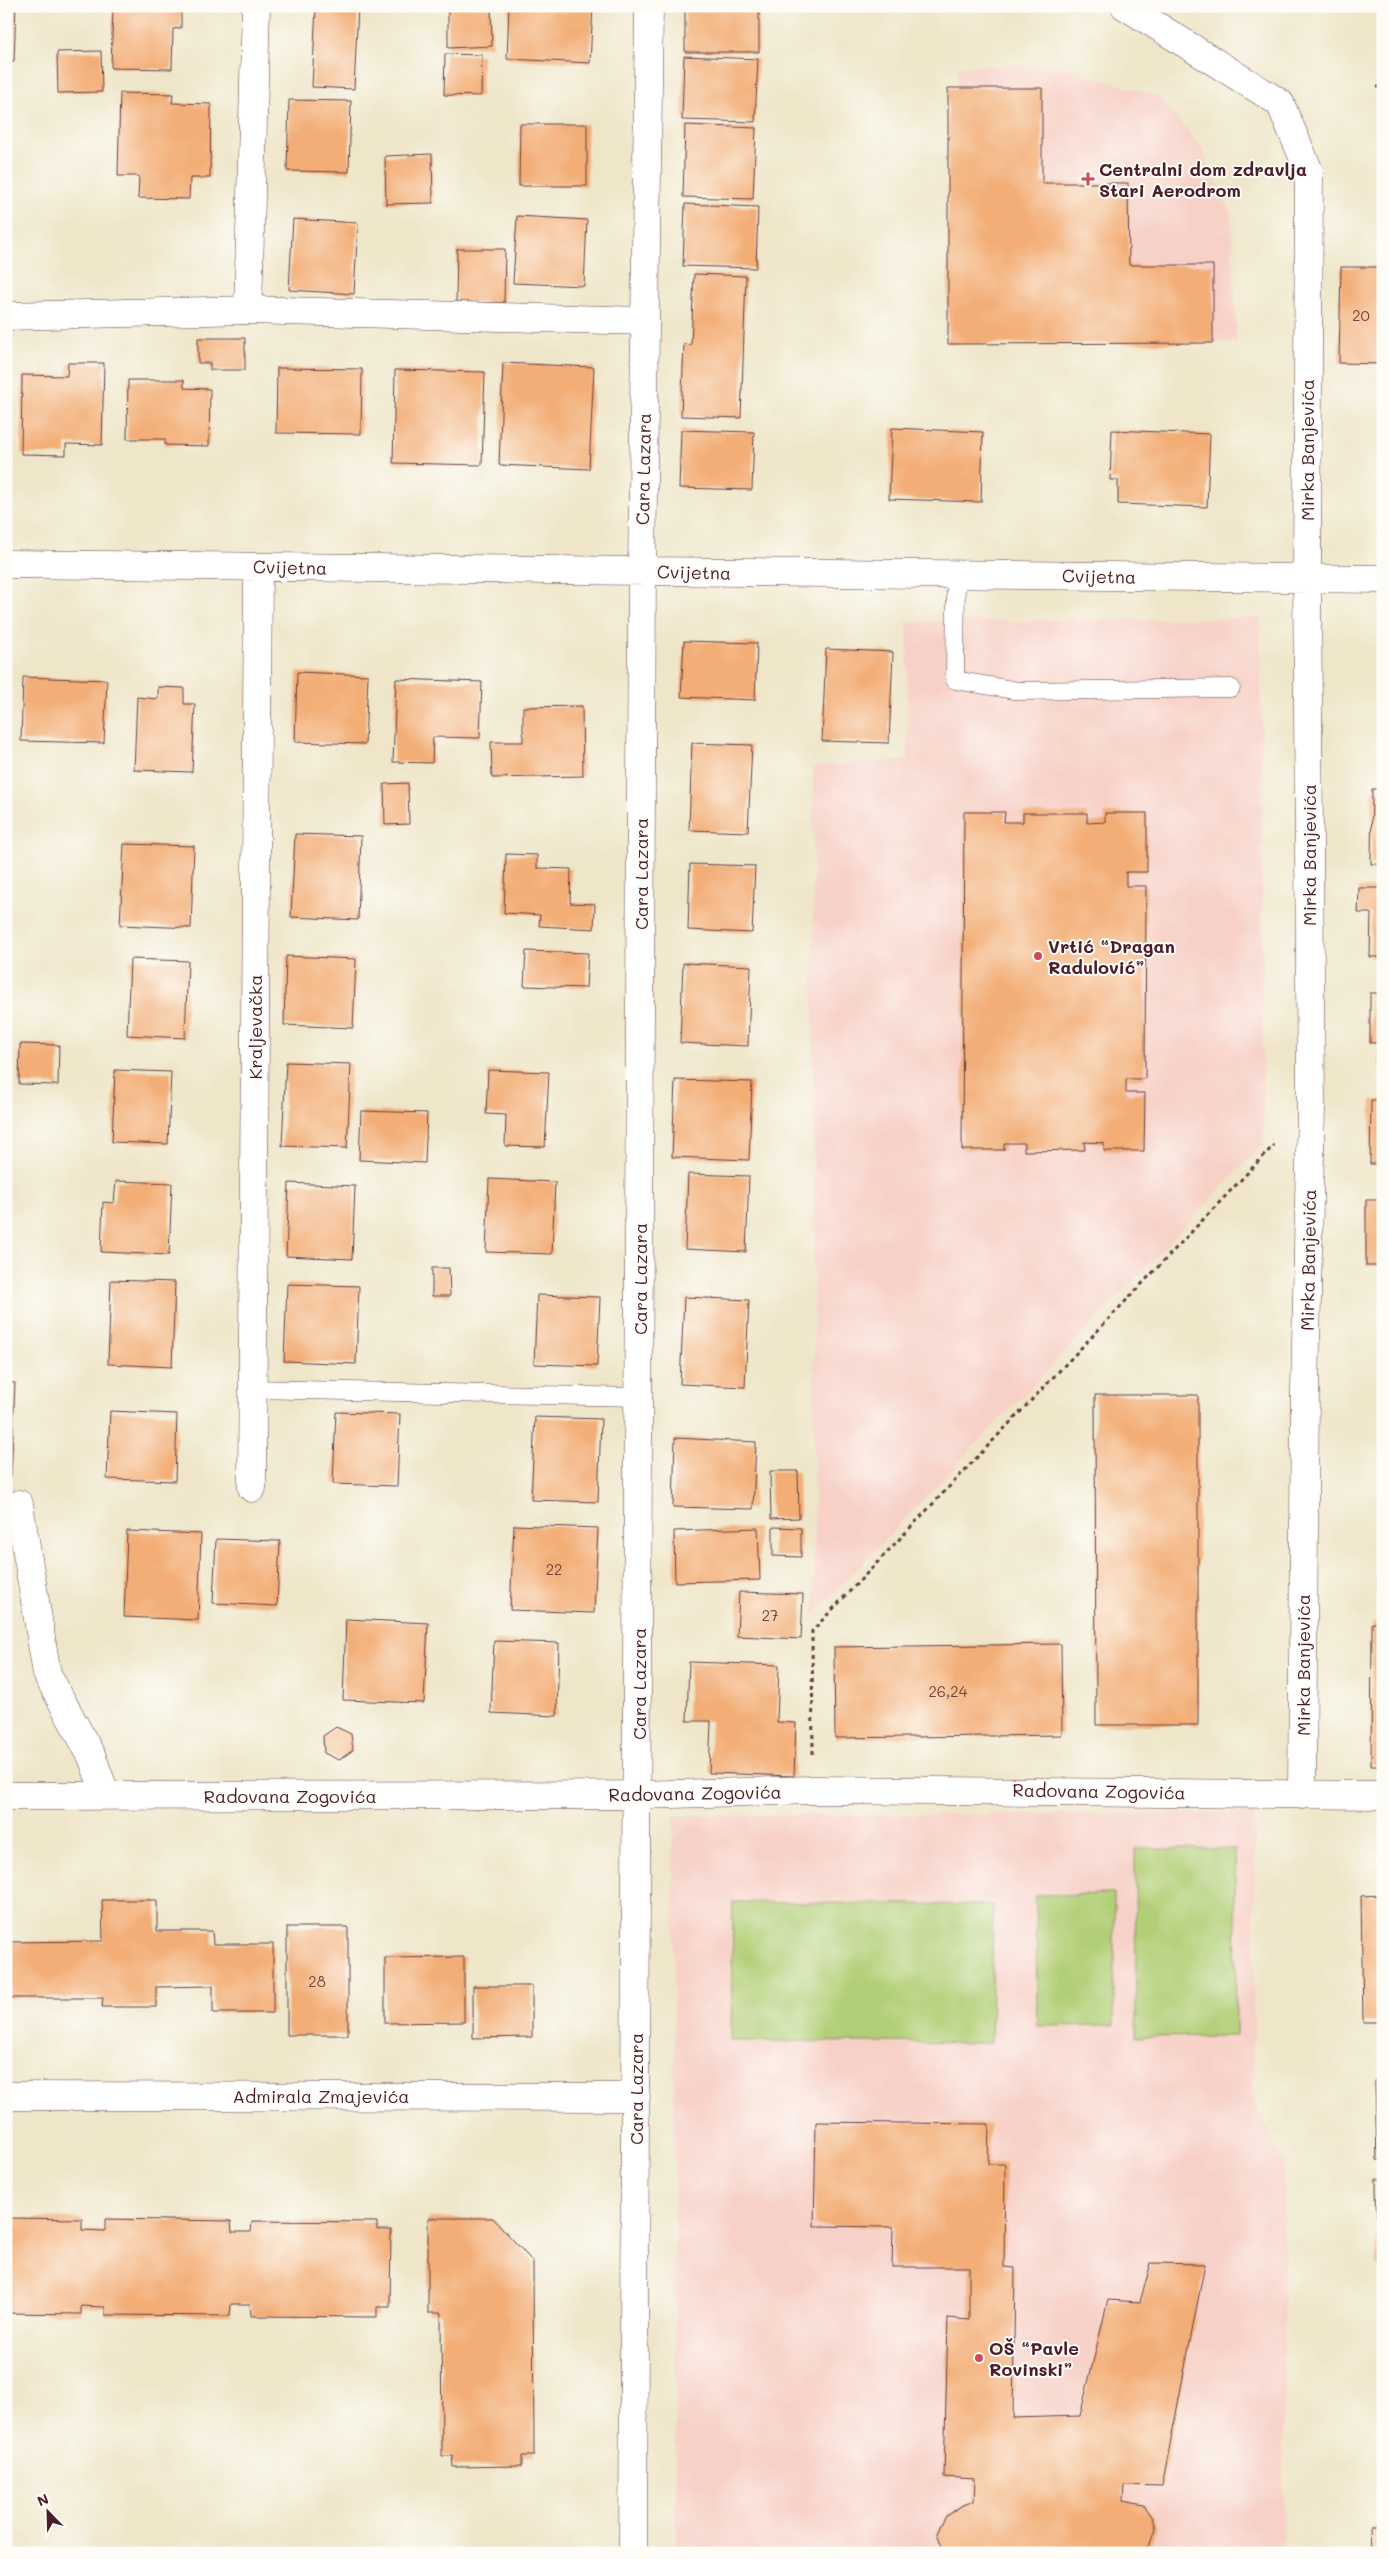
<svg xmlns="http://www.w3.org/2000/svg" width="1389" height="2559" viewBox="0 0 1389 2559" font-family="Mali,sans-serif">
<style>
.built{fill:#f7d1c7}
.green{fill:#b1cf76;stroke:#7e7750}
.building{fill:#f3ad76}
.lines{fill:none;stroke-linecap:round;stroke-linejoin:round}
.service-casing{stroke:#633d43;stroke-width:19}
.minor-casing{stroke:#633d43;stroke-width:29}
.path{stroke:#633d43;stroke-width:3;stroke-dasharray:4 4;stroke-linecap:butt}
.service{stroke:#fff;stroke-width:18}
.minor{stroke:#fff;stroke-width:28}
.poi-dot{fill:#d1495b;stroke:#fdfcf7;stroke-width:2}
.labels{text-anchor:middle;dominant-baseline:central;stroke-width:4;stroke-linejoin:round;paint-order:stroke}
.number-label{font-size:15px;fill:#74423e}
.poi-label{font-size:18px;font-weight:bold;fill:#4a1f2b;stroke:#fdfcf7;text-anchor:start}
.street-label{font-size:18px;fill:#4a1f2b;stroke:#fdfcf7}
</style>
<rect width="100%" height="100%" fill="#fdfcf7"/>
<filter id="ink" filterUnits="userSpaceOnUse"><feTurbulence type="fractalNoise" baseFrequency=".02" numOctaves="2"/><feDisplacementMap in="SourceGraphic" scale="10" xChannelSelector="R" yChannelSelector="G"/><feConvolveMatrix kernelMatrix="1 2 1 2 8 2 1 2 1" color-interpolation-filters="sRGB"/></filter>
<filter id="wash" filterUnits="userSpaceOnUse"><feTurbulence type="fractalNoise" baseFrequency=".0096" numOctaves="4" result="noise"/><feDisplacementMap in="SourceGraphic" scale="20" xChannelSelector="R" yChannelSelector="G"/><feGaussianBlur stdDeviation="1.12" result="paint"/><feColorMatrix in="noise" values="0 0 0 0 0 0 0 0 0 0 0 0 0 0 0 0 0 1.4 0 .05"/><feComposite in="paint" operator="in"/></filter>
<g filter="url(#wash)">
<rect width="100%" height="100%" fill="#efe6c9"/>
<path class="built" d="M957,66H1056L1158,96L1200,146L1231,212L1237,342L965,336Z
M1261,618L1263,1145L814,1614L813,766L908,760L907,622Z
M1255,1813L1253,2101L1284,2163L1283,2553H676L673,1816Z"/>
<path class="green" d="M1135,1849H1235L1236,2036L1136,2037Z
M1114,1894V2025L1037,2026L1036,1895Z
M733,1902L993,1905L991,2043L731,2041Z"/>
<g id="blocks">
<path class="building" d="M6,6H16L14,61H6Z
M113,6H181V28L173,29L172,69L111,68Z
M316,6H358L354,89L312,87Z
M448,6H491L492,46L448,48Z
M509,6H593L590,63L507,59Z
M685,6H759V52H685Z
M101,51L102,92L58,93L57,52Z
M445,54L482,55L481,96L444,95Z
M684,56L758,59L755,122L682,120Z
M948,88H1042V183H1128L1129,265H1213V343L948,344Z
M120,93L173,94L172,103L211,104L210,178H190L189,199L138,198L139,176H118Z
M289,100L351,101L349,172L287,171Z
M520,124H587V186H519Z
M685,125L756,128L753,199L683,197Z
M432,154L433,203L386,204L385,156Z
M1381,159H1383V201H1380Z
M685,204L758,207L756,268L683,266Z
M517,216L587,220L584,286L513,283Z
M293,219L358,223L354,294L289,290Z
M457,249H505L504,303L456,302Z
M1341,267H1383V364L1339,363Z
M694,274L746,276L741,418L681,416L684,344L691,345Z
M198,338H245V370H210V363H198Z
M68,363H104L102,445L66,444V455L21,454L22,375L67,376Z
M503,363L594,367L589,469L499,465Z
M277,368L362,369L361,434L276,433Z
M395,370L485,372L482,465L393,463Z
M128,380H184V388L210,389L209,446L165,445V439H127Z
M892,428L983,432L981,502L889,499Z
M681,430L754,432L752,490L679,488Z
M1112,430L1210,434L1207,507L1118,504V480H1110Z
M684,641L757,643L755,700L681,697Z
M826,649L893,652L889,743L822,741Z
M297,672L368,675L365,744L295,742Z
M23,677L107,680L104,743L21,741Z
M396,679L482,682L480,738L433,737L432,763L393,762Z
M158,687L184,688V704H195L192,772L134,770L137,697L158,699Z
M582,706L583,776L492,778L491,742H523V707Z
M692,743L752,745L748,832L689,830Z
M408,783L409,824L385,825L384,784Z
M1372,789H1383V864H1371Z
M964,812H1005L1004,822H1023V813H1087V823L1105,822V813H1147V872H1126V886H1146L1145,1079H1126V1093H1145L1144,1151H1104V1143L1084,1142L1085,1150L1024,1151V1143H1004V1150H962Z
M295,834L361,836L358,920L291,917Z
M124,844L194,846L191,928L120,925Z
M506,854L537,855V868L571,869L570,903L595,904L594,929L539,926L540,915L504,913Z
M690,864L755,866L752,933L688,930Z
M1359,888H1383V957H1370L1371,913H1358Z
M526,951L588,953L586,988L524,986Z
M286,956L356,959L353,1028L284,1025Z
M130,959L188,961L185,1038L127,1035Z
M683,963L751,966L748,1046L680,1043Z
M1370,993H1383V1066H1379V1043H1370Z
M20,1044L59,1045L58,1085L19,1084Z
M286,1062L351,1064L347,1148L282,1146Z
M115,1070L171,1072L168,1144L112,1142Z
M488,1070L549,1072L545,1147L505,1146L506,1115L486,1114Z
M675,1080L752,1082L749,1160L672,1157Z
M1371,1100H1383V1164H1370Z
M361,1111L427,1113L425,1163L359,1160Z
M688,1174L749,1176L746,1252L685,1249Z
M489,1179L555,1182L552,1254L486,1252Z
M116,1181L172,1183L169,1255L101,1252L103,1202L114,1203Z
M289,1183L355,1186L352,1259L286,1256Z
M1366,1200H1383V1266H1366Z
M432,1268H449L450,1296H432Z
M111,1280L175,1282L172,1367L108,1364Z
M287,1284L359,1286L356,1364L284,1361Z
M537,1295L600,1297L597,1366L534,1364Z
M684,1297L749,1300L745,1387L680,1384Z
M6,1382L15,1383L11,1477L6,1476Z
M1095,1395H1198V1725H1096Z
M110,1411L177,1414L175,1481L107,1479Z
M336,1412L400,1414L397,1486L333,1484Z
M535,1417L601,1419L598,1502L531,1500Z
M675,1438L756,1442L753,1509L673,1507Z
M770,1471H798L799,1518L771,1519Z
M1378,1512H1383V1586H1378Z
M514,1525L598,1528L594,1613L510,1610Z
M773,1527L801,1528V1557L773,1556Z
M758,1528L760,1580L675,1582L674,1531Z
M127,1531L201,1534L198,1620L124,1617Z
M216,1539L280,1541L277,1606L213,1603Z
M739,1592L803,1594L801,1639L737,1636Z
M346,1619L428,1623L424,1703L343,1700Z
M1372,1623H1383V1766H1371Z
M494,1641L559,1643L557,1716L491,1713Z
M1061,1644L1062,1735L835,1738L834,1647Z
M689,1662L779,1665L777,1722L796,1723L794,1776L709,1773L711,1721H687Z
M336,1727L351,1734L353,1750L339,1760L324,1753L323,1736Z
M1383,1895V2022H1363L1361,1896Z
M102,1900H157V1931H212L213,1944H273V2013H213V1986L156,1987V2007H102L103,1998H6V1942L103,1941Z
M287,1927H348V2035H287Z
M464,1957V2022L385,2023V1958Z
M473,1986H532V2037L473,2038Z
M1383,2078V2160H1377L1375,2079Z
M816,2122L989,2124L988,2164H1005L1004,2267L1015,2268L1013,2418L1080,2416L1108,2300L1140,2302L1151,2263L1205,2264L1162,2486L1124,2485L1123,2501L1144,2505L1153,2518L1156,2528L1151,2543L1143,2553L944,2552L937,2533L946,2516L961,2506L974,2501L975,2479L944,2477L948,2318L969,2320V2267H892L893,2227L814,2226Z
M1376,2179H1383V2265H1377Z
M6,2218L82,2219V2230L105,2231V2219L231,2221L232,2232H251L252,2221L377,2222V2230H391L390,2307H377V2317L251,2316L250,2304H231L230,2316L105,2315V2307L81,2306V2314L6,2313Z
M428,2218H493L533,2262L534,2456H522V2466L453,2467L452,2456H442L441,2313H428Z
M1372,2525H1383V2553H1373Z"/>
</g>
</g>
<g filter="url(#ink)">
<use href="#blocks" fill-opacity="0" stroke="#633d43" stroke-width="1"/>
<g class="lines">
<g class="service-casing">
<path id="service" d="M956,574L955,680L1019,691L1231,688
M252,1389L639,1397"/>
</g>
<g class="minor-casing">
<path id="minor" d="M1125,6L1280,103L1309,171L1307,579L1311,1106L1305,1391L1302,1795
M248,310L645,321
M6,316L248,310L256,6
M6,564L1383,579
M252,1488L258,567
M19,1504L47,1674L92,1757L106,1796
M6,1796L638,1795L813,1790L1383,1795
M6,2096L636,2097
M633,2553L642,571L649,6"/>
</g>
<path class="path" d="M1377,87H1383
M813,1754L812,1631L1274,1145"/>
<use href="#service" class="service"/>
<use href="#minor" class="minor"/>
</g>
</g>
<g class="poi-dot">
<path d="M1085.5 171.5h5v5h5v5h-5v5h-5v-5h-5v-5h5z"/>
<circle cx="1038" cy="956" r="5"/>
<circle cx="979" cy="2358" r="5"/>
</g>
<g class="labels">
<g class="number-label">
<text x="1361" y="315">20</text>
<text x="554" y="1569">22</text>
<text x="770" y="1615">27</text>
<text x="948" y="1691">26,24</text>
<text x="317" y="1981">28</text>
</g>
<g class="poi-label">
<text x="1099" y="169">Centralni dom zdravlja<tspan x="1099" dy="21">Stari Aerodrom</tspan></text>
<text x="1048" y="946">Vrtić “Dragan<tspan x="1048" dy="21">Radulović”</tspan></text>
<text x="989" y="2348">OŠ “Pavle<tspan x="989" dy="21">Rovinski”</tspan></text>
</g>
<g class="street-label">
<text transform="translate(1307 450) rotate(-90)">Mirka Banjevića</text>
<text transform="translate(643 469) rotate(-89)">Cara Lazara</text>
<text transform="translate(290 567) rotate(1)">Cvijetna</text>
<text transform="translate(694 572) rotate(1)">Cvijetna</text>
<text transform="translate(1099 576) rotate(1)">Cvijetna</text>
<text transform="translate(1309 855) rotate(-90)">Mirka Banjevića</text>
<text transform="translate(641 874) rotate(-90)">Cara Lazara</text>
<text transform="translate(255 1027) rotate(-90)">Kraljevačka</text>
<text transform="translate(1308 1260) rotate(-89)">Mirka Banjevića</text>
<text transform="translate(640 1279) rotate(-90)">Cara Lazara</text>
<text transform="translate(1303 1665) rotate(-90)">Mirka Banjevića</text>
<text transform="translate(639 1684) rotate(-90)">Cara Lazara</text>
<text transform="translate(1099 1791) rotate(1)">Radovana Zogovića</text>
<text transform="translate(695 1793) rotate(-1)">Radovana Zogovića</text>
<text x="290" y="1796">Radovana Zogovića</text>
<text transform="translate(636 2089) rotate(-90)">Cara Lazara</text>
<text x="321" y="2096">Admirala Zmajevića</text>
</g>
</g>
<rect width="1389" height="2559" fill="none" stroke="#fdfcf7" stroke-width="25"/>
<g transform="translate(48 2512) rotate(337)" stroke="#fdfcf7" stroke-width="4" paint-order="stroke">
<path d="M0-4L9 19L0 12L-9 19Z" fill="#4a1f2b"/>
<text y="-8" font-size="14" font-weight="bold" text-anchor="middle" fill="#4a1f2b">N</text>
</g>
</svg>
